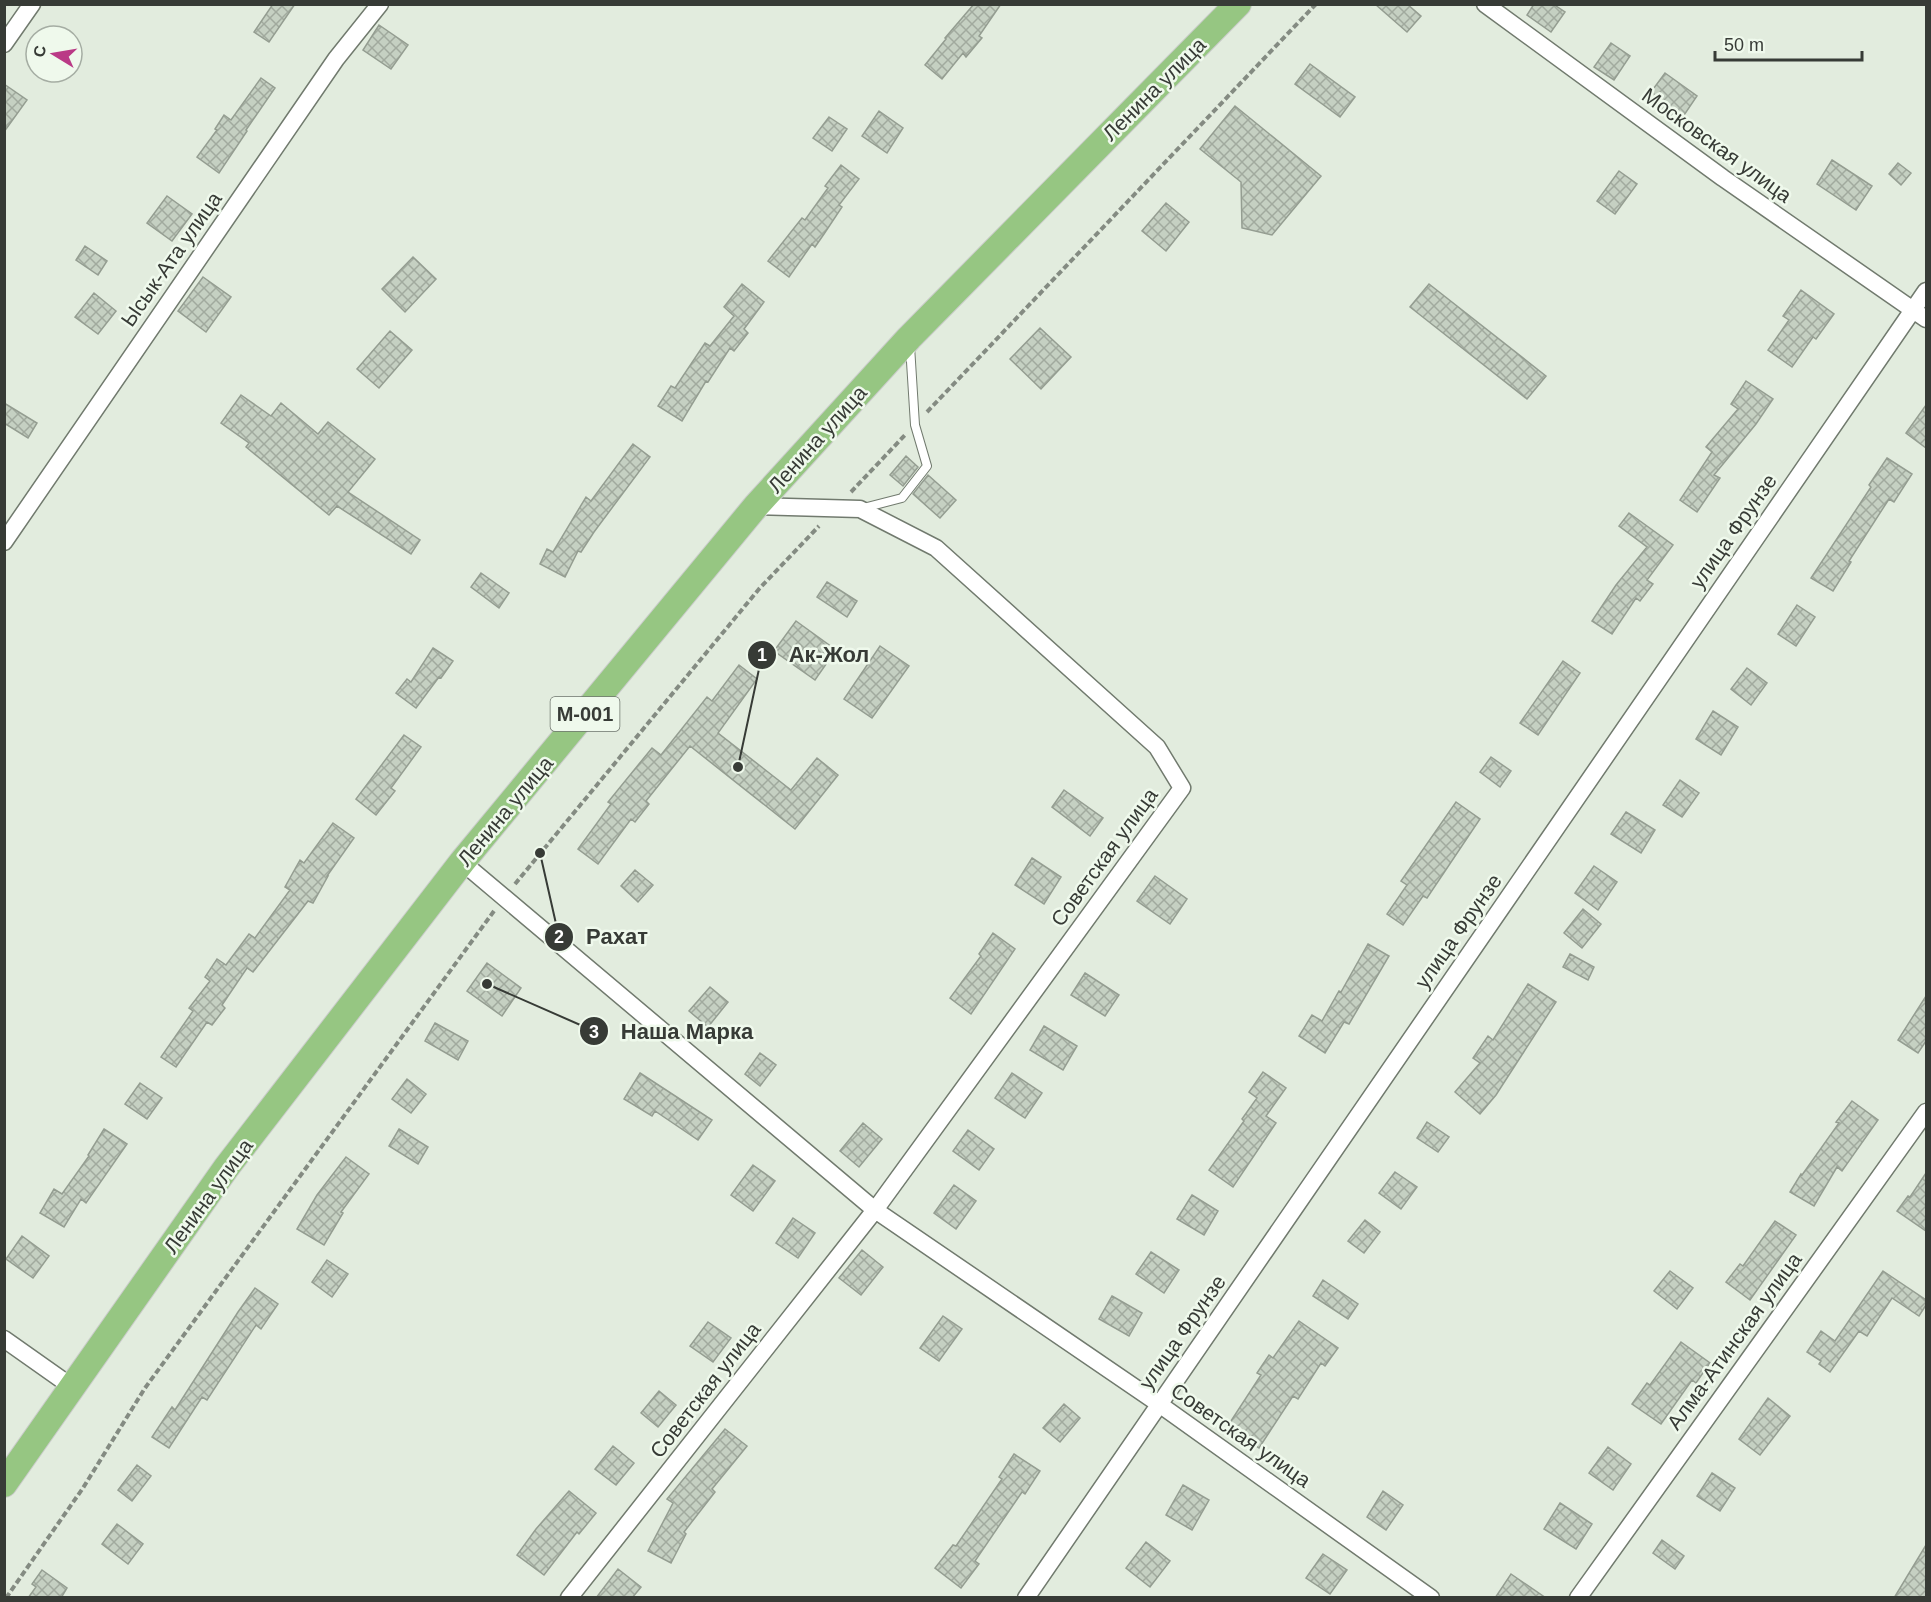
<svg xmlns="http://www.w3.org/2000/svg" width="1931" height="1602" viewBox="0 0 1931 1602" font-family="Arial,sans-serif">
<style>
.building{fill:url(#building-cross-hatch);stroke:#949d91;stroke-width:1.5}
.lines{fill:none;stroke-linecap:round;stroke-linejoin:round}
.service-casing{stroke:#717a6e;stroke-width:10}
.minor-casing{stroke:#717a6e;stroke-width:19}
.primary-casing{stroke:#cbcccb;stroke-width:28}
.path{stroke:#848b82;stroke-width:4;stroke-dasharray:6 3;stroke-linecap:butt}
.service{stroke:#fff;stroke-width:8}
.minor{stroke:#fff;stroke-width:16}
.primary{stroke:#96c682;stroke-width:26}
.labels{text-anchor:middle;dominant-baseline:central;stroke-width:5;stroke-linejoin:round;paint-order:stroke}
.shield{fill:#eff9ec;stroke:#6e746d;stroke-width:1.5}
.shield-label{font-size:20px;font-weight:bold;fill:#373b36}
.street-label{font-size:21px;fill:#373b36;stroke:#eff9ec}
.leader{fill:none;stroke:#373b36;stroke-width:2}
.callout-dot{fill:#373b36;stroke:#eff9ec;stroke-width:2}
.mark-label{font-size:18px;text-anchor:middle;font-weight:bold;fill:#fff}
.callout-label{font-size:22px;text-anchor:middle;font-weight:bold;fill:#373b36;stroke:#eff9ec;stroke-width:5;stroke-linejoin:round;paint-order:stroke}
</style>
<defs>
<pattern id="building-cross-hatch" width="8" height="8" patternUnits="userSpaceOnUse" patternTransform="scale(1.5)"><rect width="8" height="8" fill="#c5d0c2"/><path d="M0 0l8 8M0 8l8-8" fill="none" stroke="#a1aa9e"/></pattern>
</defs>
<rect width="100%" height="100%" fill="#e2ecde"/>
<path class="building" d="M273,4H295L269,42L254,32Z
M974,4H1001L979,36L982,38L966,57L963,53L942,79L925,65L946,39L945,38Z
M1375,4H1407L1421,16L1407,32Z
M1534,4H1553L1565,12L1551,32L1527,15Z
M379,25L408,45L391,69L363,50Z
M1611,43L1630,56L1614,80L1594,67Z
M1310,64L1355,97L1340,117L1295,84Z
M1665,73L1697,96L1678,124L1645,100Z
M261,78L275,88L246,130L247,131L219,173L197,157L217,130L215,129L224,115L231,120Z
M4,84L27,100L4,132Z
M1235,106L1321,176L1272,235L1242,228L1241,182L1200,149Z
M879,111L903,128L887,153L862,136Z
M829,117L847,129L832,151L813,138Z
M1832,160L1872,186L1856,210L1817,184Z
M1898,163L1911,173L1901,185L1889,174Z
M841,165L859,179L839,205L842,207L824,234L815,247L812,244L789,277L768,261L802,218L805,220L828,188L825,186Z
M1619,171L1637,184L1615,214L1597,201Z
M167,196L192,214L172,241L147,223Z
M1166,203L1189,222L1166,251L1142,231Z
M85,246L107,261L98,275L76,260Z
M413,257L436,279L405,312L382,289Z
M203,277L231,297L206,332L178,311Z
M742,284L764,302L744,329L748,333L734,351L730,348L708,382L706,381L682,421L658,406L671,386L675,388L705,343L710,346L734,316L724,307Z
M1429,284L1546,376L1527,399L1410,307Z
M1801,290L1834,314L1816,339L1813,337L1792,367L1768,350L1789,320L1783,316Z
M94,293L116,311L98,334L75,317Z
M1040,328L1071,357L1041,389L1010,359Z
M390,331L412,350L379,388L357,369Z
M1746,381L1773,399L1756,424L1714,475L1720,478L1697,512L1680,500L1712,452L1706,447L1738,409L1731,404Z
M241,395L271,416L281,403L318,434L328,422L375,459L348,492L420,540L411,554L337,506L329,515L246,447L249,443L221,423Z
M4,403L37,423L28,438L4,423Z
M1926,405V448L1906,433Z
M633,444L650,457L594,532L581,552L578,551L565,577L540,564L547,549L553,552L586,497L591,501Z
M906,456L918,467L903,486L890,475Z
M1887,458L1912,474L1894,502L1889,499L1849,561L1851,562L1833,591L1811,578L1871,487L1869,485Z
M928,475L956,500L940,518L913,494Z
M1629,513L1673,545L1647,580L1653,584L1640,601L1636,598L1612,634L1592,621L1616,585L1647,547L1619,526Z
M481,573L509,593L499,608L471,587Z
M827,582L857,601L847,617L817,597Z
M1797,605L1815,617L1796,646L1778,634Z
M796,621L836,650L815,680L774,651Z
M880,646L909,666L872,718L844,699Z
M433,648L453,661L441,678L439,677L416,708L396,693L407,679L411,682Z
M1563,661L1580,673L1538,735L1520,723Z
M739,665L757,679L718,733L791,790L817,758L838,775L795,829L690,746L646,801L649,804L635,822L631,819L598,864L578,849L611,804L608,802L652,748L661,755L707,697L712,701Z
M1747,668L1767,683L1751,705L1731,689Z
M1713,711L1738,727L1721,755L1696,739Z
M404,735L421,747L391,788L395,791L376,815L356,799Z
M1491,757L1511,771L1500,787L1480,772Z
M1680,780L1699,793L1682,817L1663,805Z
M1064,790L1103,818L1090,836L1052,807Z
M1456,802L1480,819L1427,898L1423,896L1403,925L1387,914L1407,885L1401,881Z
M1626,812L1655,830L1641,853L1611,834Z
M333,823L354,838L327,876H328L313,903L308,901L253,972L247,968L222,1005L225,1008L212,1025L207,1022L176,1067L161,1057L193,1011L189,1008L210,981L205,977L217,959L226,965L249,934L255,938L290,890L285,887L300,860L304,863Z
M1032,858L1061,877L1044,904L1015,885Z
M1594,866L1617,882L1598,910L1575,893Z
M635,870L653,885L638,902L621,886Z
M1155,876L1187,899L1170,924L1137,901Z
M1583,909L1601,924L1582,948L1564,933Z
M993,933L1015,949L971,1014L950,998L981,956L979,954Z
M1368,944L1389,956L1349,1024L1344,1022L1325,1053L1299,1036L1312,1015L1322,1021L1339,991L1341,992Z
M1570,954L1594,967L1588,980L1563,967Z
M487,963L521,988L502,1016L467,991Z
M1085,973L1119,995L1105,1016L1071,995Z
M1528,984L1556,1002L1496,1095L1480,1114L1455,1092L1480,1063L1473,1058L1488,1036L1493,1040Z
M710,987L728,1002L708,1027L689,1011Z
M1926,996V1041L1918,1053L1898,1040Z
M435,1023L468,1041L458,1060L425,1041Z
M1044,1026L1077,1046L1063,1070L1030,1050Z
M760,1053L776,1065L760,1086L745,1074Z
M1263,1072L1286,1088L1266,1116L1276,1123L1233,1187L1209,1170L1244,1121L1242,1119L1257,1098L1249,1092Z
M640,1073L712,1120L698,1140L655,1111L652,1116L624,1099Z
M1012,1073L1042,1093L1025,1118L995,1098Z
M407,1079L426,1094L411,1113L392,1099Z
M140,1083L162,1098L147,1119L125,1104Z
M1852,1101L1878,1120L1842,1171L1837,1167L1814,1206L1790,1192L1801,1174L1802,1175L1839,1123L1836,1122Z
M1427,1122L1449,1137L1438,1152L1417,1138Z
M863,1123L882,1139L859,1167L840,1151Z
M104,1129L127,1144L86,1203L81,1199L64,1227L40,1213L54,1189L62,1194L89,1156L88,1155Z
M399,1129L428,1147L418,1164L389,1146Z
M968,1130L994,1149L979,1170L953,1151Z
M346,1157L369,1174L341,1212L343,1213L324,1245L297,1229L317,1195Z
M753,1165L775,1181L753,1211L731,1195Z
M1395,1172L1417,1187L1401,1209L1379,1193Z
M1926,1173V1231L1897,1211L1908,1196L1910,1197Z
M954,1185L976,1201L956,1229L934,1213Z
M1192,1195L1218,1211L1204,1235L1177,1219Z
M793,1218L815,1233L798,1258L776,1243Z
M1365,1220L1380,1232L1364,1253L1348,1241Z
M1775,1221L1796,1235L1750,1300L1726,1282L1740,1264L1743,1266Z
M22,1236L49,1256L33,1278L6,1259Z
M862,1250L883,1267L861,1295L839,1278Z
M1151,1252L1179,1270L1164,1293L1136,1274Z
M327,1260L348,1274L332,1297L312,1282Z
M1670,1271L1693,1288L1677,1309L1654,1291Z
M1883,1271L1926,1300V1305L1919,1316L1892,1298L1867,1336L1859,1331L1830,1372L1819,1364L1821,1361L1807,1352L1821,1331L1835,1341Z
M1323,1280L1358,1304L1348,1319L1313,1296Z
M255,1288L278,1304L261,1329L256,1325L207,1400L202,1397L169,1448L152,1437L172,1407L175,1410L238,1312Z
M1112,1296L1142,1313L1129,1336L1099,1319Z
M943,1316L962,1329L939,1361L920,1348Z
M1299,1321L1338,1348L1325,1366L1321,1363L1298,1399L1293,1396L1259,1448L1227,1427L1261,1375L1257,1373L1269,1355L1273,1358Z
M708,1322L731,1338L713,1362L690,1346Z
M1681,1342L1710,1363L1696,1383L1692,1380L1661,1424L1632,1404L1647,1383L1650,1385Z
M659,1391L676,1405L658,1427L641,1413Z
M1768,1398L1790,1416L1760,1455L1739,1439Z
M1064,1404L1080,1418L1060,1442L1043,1428Z
M725,1429L747,1446L712,1489L715,1492L684,1532L686,1534L671,1563L648,1551L673,1503L667,1499Z
M613,1446L634,1463L616,1485L595,1469Z
M1608,1447L1631,1464L1613,1490L1589,1473Z
M1014,1454L1040,1471L1025,1494L1022,1492L975,1561L979,1564L961,1588L935,1568L953,1545L956,1546L1002,1479L999,1477Z
M137,1465L151,1476L132,1501L118,1490Z
M1712,1473L1735,1488L1720,1511L1697,1496Z
M1183,1485L1209,1500L1192,1530L1166,1515Z
M569,1491L596,1513L579,1534L577,1532L544,1575L517,1555L536,1529Z
M1383,1491L1403,1505L1386,1530L1367,1517Z
M1560,1503L1592,1524L1576,1549L1544,1529Z
M117,1524L143,1544L128,1564L102,1544Z
M1662,1540L1684,1556L1675,1569L1653,1553Z
M1146,1542L1170,1561L1150,1587L1126,1568Z
M1926,1545V1598H1894Z
M1323,1554L1347,1570L1330,1594L1306,1578Z
M618,1569L641,1587L632,1598H596Z
M42,1570L67,1588L61,1598H28L36,1587L32,1584Z
M1511,1574L1546,1598H1495Z"/>
<g class="lines">
<g class="service-casing">
<path id="service" d="M863,508L902,498L927,466L915,425L910,346"/>
</g>
<g class="minor-casing">
<path id="minor" d="M1485,4L1723,178L1926,319
M4,44L32,4
M4,542L336,59L380,4
M462,862L875,1210L1159,1404L1431,1598
M4,1339L72,1387
M569,1598L875,1210L1182,788L1157,747L936,548L860,509L756,506
M1026,1598L1926,291
M1578,1598L1926,1112"/>
</g>
<g class="primary-casing">
<path id="primary" d="M4,1484L226,1168L462,862L756,506L909,338L1238,4"/>
</g>
<path class="path" d="M927,412L1316,4
M851,492L905,435
M515,884L759,589L819,526
M6,1598L83,1488L145,1388L494,911"/>
<use href="#service" class="service"/>
<use href="#minor" class="minor"/>
<use href="#primary" class="primary"/>
</g>
<g class="labels">
<rect class="shield" x="550.5" y="697" width="69" height="34" rx="4.5"/>
<g class="shield-label">
<text x="585" y="714">М-001</text>
</g>
<g class="street-label">
<text transform="translate(1154 89) rotate(-45)">Ленина улица</text>
<text transform="translate(1717 145) rotate(36)">Московская улица</text>
<text transform="translate(171 259) rotate(-55)">Ысык-Ата улица</text>
<text transform="translate(817 439) rotate(-48)">Ленина улица</text>
<text transform="translate(1733 531) rotate(-55)">улица Фрунзе</text>
<text transform="translate(505 811) rotate(-50)">Ленина улица</text>
<text transform="translate(1104 857) rotate(-54)">Советская улица</text>
<text transform="translate(1458 931) rotate(-55)">улица Фрунзе</text>
<text transform="translate(208 1196) rotate(-54)">Ленина улица</text>
<text transform="translate(1182 1332) rotate(-55)">улица Фрунзе</text>
<text transform="translate(1734 1341) rotate(-54)">Алма-Атинская улица</text>
<text transform="translate(705 1390) rotate(-52)">Советская улица</text>
<text transform="translate(1241 1435) rotate(35)">Советская улица</text>
</g>
</g>
<path class="leader" d="M738 767L762 655M540 853L559 937M487 984L594 1031"/>
<g class="callout-dot">
<circle cx="738" cy="767" r="6"/>
<circle cx="540" cy="853" r="6"/>
<circle cx="487" cy="984" r="6"/>
<circle cx="762" cy="655" r="15"/>
<circle cx="559" cy="937" r="15"/>
<circle cx="594" cy="1031" r="15"/>
</g>
<g class="mark-label">
<text x="762" y="661">1</text>
<text x="559" y="943">2</text>
<text x="594" y="1038">3</text>
</g>
<g class="callout-label">
<text x="829" y="662">Ак-Жол</text>
<text x="617" y="944">Рахат</text>
<text x="687" y="1039">Наша Марка</text>
</g>
<rect width="1931" height="1602" fill="none" stroke="#373b36" stroke-width="12"/>
<g transform="translate(54 54) rotate(281)"><circle r="28" fill="#eff9ec" stroke="#a5ada3" stroke-width="1.5"/>
<path d="M0-4.5L10 22L0 15L-10 22Z" fill="#ba3a86"/>
<text y="-9" font-size="16" font-weight="bold" text-anchor="middle" fill="#373b36">С</text>
</g>
<path d="M1715 51v9h147v-9" fill="none" stroke="#373b36" stroke-width="3"/>
<text x="1724" y="51" font-size="18" fill="#373b36" stroke="#eff9ec" stroke-width="4.5" paint-order="stroke">50 m</text>
</svg>
